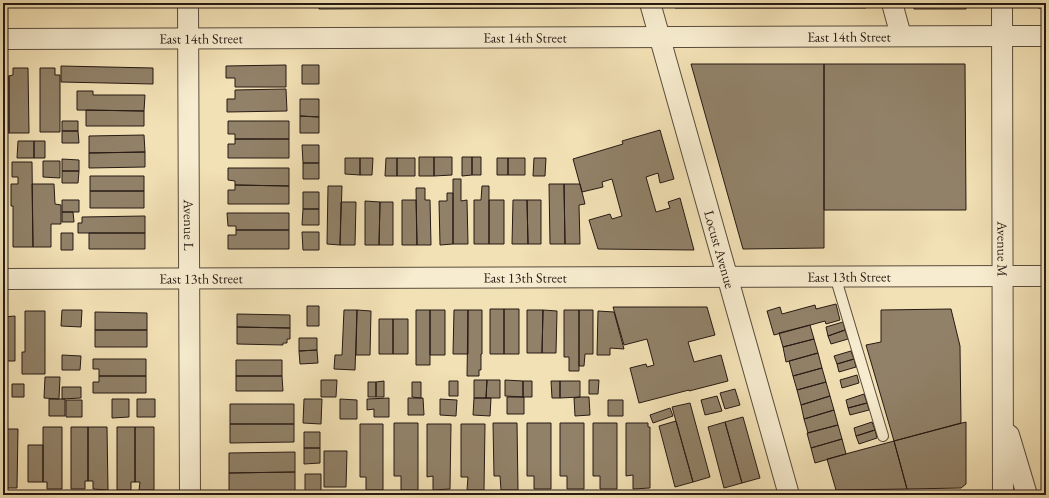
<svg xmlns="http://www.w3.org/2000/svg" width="1049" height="498" viewBox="0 0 1049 498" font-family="'EB Garamond',serif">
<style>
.building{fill:#918168;stroke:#271a14}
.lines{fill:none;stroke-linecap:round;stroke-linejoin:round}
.lane-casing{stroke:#5a4c3c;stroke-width:12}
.street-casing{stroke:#5a4c3c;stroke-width:22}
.lane{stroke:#f7eccf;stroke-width:10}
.street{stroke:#f7eccf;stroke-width:20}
.labels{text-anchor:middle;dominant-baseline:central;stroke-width:3;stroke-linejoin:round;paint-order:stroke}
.street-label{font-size:14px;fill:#271a14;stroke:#f7eccf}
</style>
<rect width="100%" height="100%" fill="#f2e1b5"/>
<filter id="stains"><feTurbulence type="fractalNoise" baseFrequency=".005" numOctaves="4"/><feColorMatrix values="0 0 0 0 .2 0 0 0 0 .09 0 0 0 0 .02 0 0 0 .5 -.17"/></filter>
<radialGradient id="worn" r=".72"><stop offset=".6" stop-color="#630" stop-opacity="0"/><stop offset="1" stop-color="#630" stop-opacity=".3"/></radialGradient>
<path class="building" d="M229,3H270V4H229Z
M319,3H530L532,8L319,9Z
M530,3H547V8H532Z
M547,3H627L628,7L547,8Z
M673,3H864L866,8H675Z
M913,3H966V9H914Z
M1038,3H1046V8H1038Z
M1042,62H1046V81H1042Z
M691,64H824V248L743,249Z
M824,64H965L966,210H824Z
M286,65V87H235V78H226V66Z
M302,65H319V84H302Z
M61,66L153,68V84L61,82Z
M3,68L4,75L9,76V133H3Z
M13,68H28L29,133H9V76L13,75Z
M40,68H55V75H60V132H40Z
M1042,81H1046V99H1042Z
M286,89L287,111L227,112V99H235V90Z
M77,91H93V95H145L144,111L77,110Z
M300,99H319V117L300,116Z
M1042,99H1046V118H1042Z
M86,110L144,111V126H86Z
M300,116L319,117V133H300Z
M1042,118H1046V137H1042Z
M62,121H78V131H62Z
M228,121H289V139H235V134H228Z
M660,130L674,179L660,183L658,173L646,177L656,212L670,208L668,202L680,198L694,250L598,249L589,220L610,214L612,219L622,216L612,179L602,182L603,187L582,192L573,159L623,144L622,141Z
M62,131H78L79,143H62Z
M144,135L145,152L89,153V136Z
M1042,137H1046V156H1042Z
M235,139H289V158H228V144H235Z
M18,141H34V158H17Z
M34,141H45V158H34Z
M302,145H319V163H303Z
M145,152V167L89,168V153Z
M1042,156H1046V174H1042Z
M419,157H434V176H419Z
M434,157H452V175L434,176Z
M462,157H472V175L462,176Z
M472,157H481V175H472Z
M345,158H360V175L345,174Z
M360,158H373L372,175H360Z
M386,158H397V176H385Z
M397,158H415V176H397Z
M497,158H508V175H497Z
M508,158H525V175H508Z
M534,158H546L545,176H533Z
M62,159L79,160V171H62Z
M43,161H60V178L43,177Z
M12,162H32L33,247H13V206H11V184H18V177H12Z
M303,163H319V179H303Z
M228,168H289V186L235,185V181L228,180Z
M62,171H79L78,183H62Z
M1042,174H1046V192H1042Z
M90,176H144V191H90Z
M453,179H461V201L467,200L468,244H453Z
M32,184H54L55,204L61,205V224H51V247H33Z
M549,184H564L565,244H550Z
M564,184H580L585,204L579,205L580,244H565Z
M235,185L289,186V204H228V190H235Z
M328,186H342L340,245L327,244Z
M482,186H489V244H474V200H481Z
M416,188H425V200H430L431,245H417Z
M90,191H144V208H90Z
M303,192H319V209H303Z
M1042,192H1046V210H1042Z
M447,193H453V244L440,245L439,201H447Z
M62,200H79V212H62Z
M402,200H416L417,245H402Z
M489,200H504V244H489Z
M513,200H527L528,244H512Z
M527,200H541V244H528Z
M365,201L380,202L379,245H365Z
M341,202H356L355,245H340Z
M380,202H393V245H379Z
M303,209H319V225H302Z
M1042,210H1046V229H1042Z
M62,212H73L74,222H62Z
M227,213H289V230H236V226H228Z
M145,216V233H78V223H82V217Z
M1042,229H1046V247H1042Z
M236,230H289V249H228V235H236Z
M302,232H319V250H303Z
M61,233H73V250H61Z
M89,233H145V249H89Z
M836,304L840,320L826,324L825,321L774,335L767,311L780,307L782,314L815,305L816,309Z
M1044,305H1046V392Z
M307,306H319V326H307Z
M613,307H707L715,335L688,342L694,362L721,355L728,381L689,391V390L639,403L630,368L646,364L647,367L654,365L647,339L624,345Z
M490,309H504V354H490Z
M504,309H519V354H504Z
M951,309L960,346L961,423L894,441L866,345L881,342V310Z
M62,310H82L81,327L61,326Z
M344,310H357L355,370L334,369L335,355H342Z
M357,310L371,311L370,355H356Z
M416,310H430V365H416Z
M430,310H445V355H430Z
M454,310H468V354H453Z
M468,310H482V354H481V370H479V376H467Z
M527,310H543L542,353H527Z
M543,310L557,311L556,353H542Z
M564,310H579V371H569V357H564Z
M579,310H593V354H585L584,366H579Z
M25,311H45V374H22V352H25Z
M598,311L614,312L624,349L610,348V355H597Z
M95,312L147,313V330H95Z
M237,314L290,315V328L237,327Z
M15,316V361H3V317Z
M379,319H393V354H379Z
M393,319H408V354H393Z
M843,322L845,330L828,336L826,327Z
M810,325L814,339L783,347L779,333Z
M237,327L290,328V339H287V343H283V345L237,344Z
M95,330H147V347H95Z
M845,330L848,339L831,344L828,336Z
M299,338H317V350L299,351Z
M814,339L818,353L786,362L783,347Z
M317,350L318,363L300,364L299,351Z
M851,351L854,359L837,364L834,356Z
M818,353L822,368L793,376L789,361Z
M62,355L81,356L80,370H62Z
M93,359H146V376H99V369H93Z
M854,359L856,367L839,372L837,364Z
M236,360H282V376H236Z
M822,368L826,382L797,390L793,376Z
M857,375L859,383L842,388L840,380Z
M99,376H146V393H93V382H99Z
M236,376H282L283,391H236Z
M45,377H60L59,399L44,398Z
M321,380H337L336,397H321Z
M474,380H487L486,398H474Z
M487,380H500V398H486Z
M505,380L523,381V397L505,396Z
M589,380H599L598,394H589Z
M384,381V397H376V382Z
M449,381H458V396H449Z
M523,381H532V397H523Z
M551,381H560V398H552Z
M560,381H580V397L560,398Z
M368,382H376V397H368Z
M412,382H421V398L412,397Z
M826,382L830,396L801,405L797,390Z
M12,384H24V397H12Z
M62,387H81V398L62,399Z
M735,389L740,405L725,409L720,393Z
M864,394L867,403L848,408L846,400Z
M717,396L722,411L705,415L701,400Z
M830,396L834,410L804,419L801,405Z
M507,397H524V414H507Z
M580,397H589L590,415L575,416L574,398Z
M1046,397V418L1043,419V398Z
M389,398V417H374V409L367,410V399Z
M408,398H423L424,415H408Z
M474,398H491L490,416L473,415Z
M49,399H65V416H49Z
M112,399H129V417L112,418Z
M137,399H155V417H137Z
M304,399H322L321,424L303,423Z
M340,399L357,400V419H340Z
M440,399L457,400L456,416L440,415Z
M66,400H82V417H66Z
M608,400H623V416H608Z
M690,403L710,477L693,482L672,407Z
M867,403L869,410L850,415L848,408Z
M230,404H294V424H230Z
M670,408L673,416L653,423L650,415Z
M834,410L838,425L808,433L804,419Z
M743,417L760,478L742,483L725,422Z
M1046,418V438H1044L1043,419Z
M676,421L693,482L675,487L659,426Z
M725,422L742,483L724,488L708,427Z
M872,422L875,430L856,436L854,428Z
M966,422V484L961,488L907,489L894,441Z
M394,423H418V490H401V476H394Z
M493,423H517L518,490H501L500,476H494Z
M527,423H551V489H534V476H527Z
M560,423H584V489H567V476H560Z
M593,423H617V489H600V476H593Z
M626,423H648V427H650V488L633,489V475L626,476Z
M230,424H294V442L230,443Z
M360,424H383V490H366V477H360Z
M427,424H451L450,489L433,490V476L427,477Z
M461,424H485L484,490H467L468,477H461Z
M838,425L842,439L811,448L807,433Z
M43,427H62V489H47V482H43Z
M71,427H88V481H85V489H71Z
M88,427H107L108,490L93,489V481H88Z
M117,427H135V482H131V490H117Z
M135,427H154V490H139L140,482H135Z
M3,429H18L17,488H3Z
M875,430L877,438L859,444L856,436Z
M304,432H320V448H304Z
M842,439L846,454L815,463L811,448Z
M894,441L907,489L836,490L827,459Z
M28,445H43V482H28Z
M304,448H320V463L304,464Z
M324,451H347L346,487H324Z
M295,452V472L229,473V453Z
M295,472V491L229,492V473Z
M305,474H321V491L305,492Z"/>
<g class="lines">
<g class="lane-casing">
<path id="lane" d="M835,276L883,436"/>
</g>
<g class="street-casing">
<g id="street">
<path id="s1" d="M188,3L190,495"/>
<path id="s2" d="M650,3L789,495"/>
<path d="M892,3L901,36"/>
<path id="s3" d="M1002,3L1003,495"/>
<path id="s4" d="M3,39L1046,36"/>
<path id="s5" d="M3,279L1046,276"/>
<path d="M1009,435L1027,495"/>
</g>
</g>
<use href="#lane" class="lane"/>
<use href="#street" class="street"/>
</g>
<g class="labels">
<g class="street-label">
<text stroke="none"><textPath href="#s4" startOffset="846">East 14th Street</textPath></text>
<text stroke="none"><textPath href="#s4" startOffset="522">East 14th Street</textPath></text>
<text stroke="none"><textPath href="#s4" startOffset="198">East 14th Street</textPath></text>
<text stroke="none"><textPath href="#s1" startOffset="222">Avenue L</textPath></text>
<text stroke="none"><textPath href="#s2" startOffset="256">Locust Avenue</textPath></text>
<text stroke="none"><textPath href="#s3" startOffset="246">Avenue M</textPath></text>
<text stroke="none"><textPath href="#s5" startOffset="846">East 13th Street</textPath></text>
<text stroke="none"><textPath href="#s5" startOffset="522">East 13th Street</textPath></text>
<text stroke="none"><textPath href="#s5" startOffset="198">East 13th Street</textPath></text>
</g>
</g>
<rect width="1049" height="498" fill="none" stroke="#f2e1b5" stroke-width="16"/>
<rect x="4" y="4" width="1041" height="490" fill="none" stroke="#271a14" stroke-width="2"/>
<rect x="8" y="8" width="1033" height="482" fill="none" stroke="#271a14"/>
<rect width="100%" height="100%" filter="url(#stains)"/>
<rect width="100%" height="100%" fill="url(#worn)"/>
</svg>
